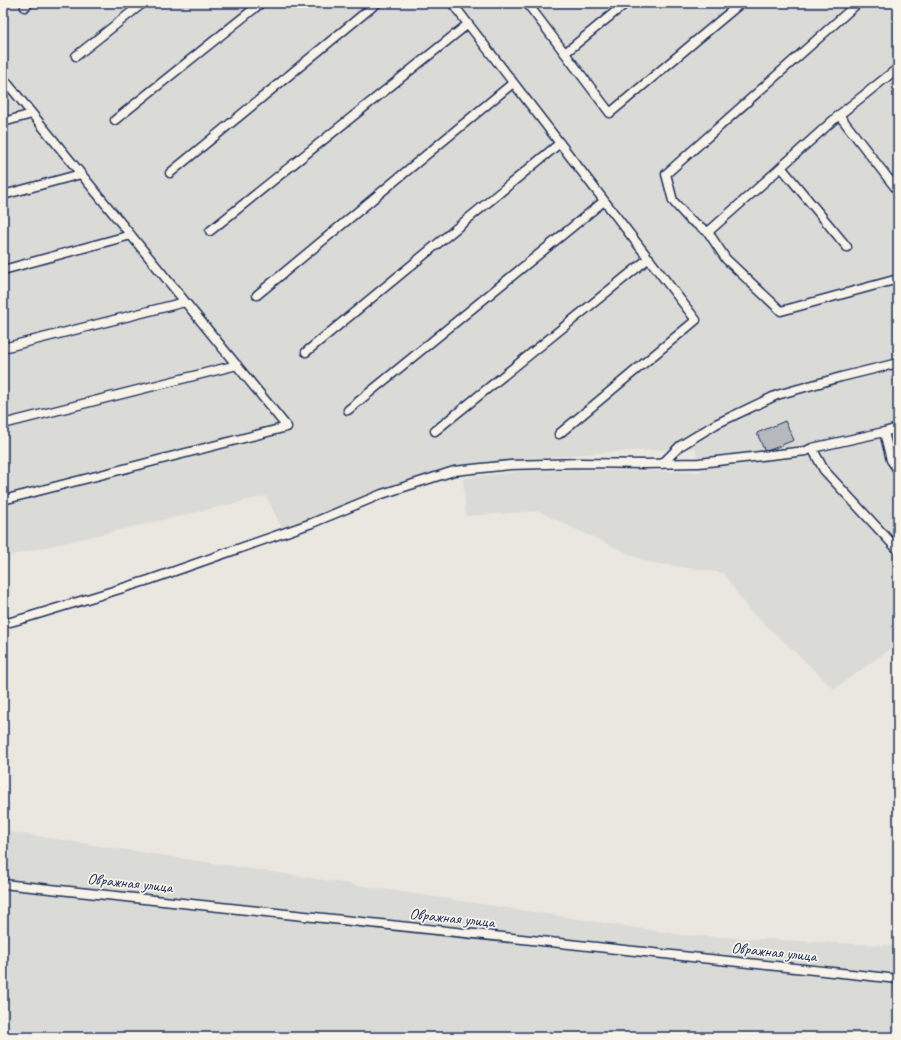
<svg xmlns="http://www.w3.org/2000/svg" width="901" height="1040" viewBox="0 0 901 1040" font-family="Caveat,sans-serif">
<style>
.built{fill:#dadad6}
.building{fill:#b6babf;stroke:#1b2f5e}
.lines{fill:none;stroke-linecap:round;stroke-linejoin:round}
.lane-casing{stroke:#1b2f5e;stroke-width:11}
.lane{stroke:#f7f3e8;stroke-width:8}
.labels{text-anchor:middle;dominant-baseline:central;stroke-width:3.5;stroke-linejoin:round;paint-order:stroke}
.street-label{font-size:16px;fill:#1b2f5e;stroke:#f7f3e8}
</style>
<rect width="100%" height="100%" fill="#eae7e0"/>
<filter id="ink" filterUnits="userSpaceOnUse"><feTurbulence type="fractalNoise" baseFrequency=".025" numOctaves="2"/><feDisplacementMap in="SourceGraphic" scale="8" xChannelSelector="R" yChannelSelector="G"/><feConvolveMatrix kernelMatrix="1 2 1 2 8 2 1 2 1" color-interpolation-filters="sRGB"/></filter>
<g filter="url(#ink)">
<path class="built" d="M3,3H898V642L886,652L834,689L794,651L748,609L723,573L647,562L554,519L539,511L466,516L463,478L527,471L592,470L701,472L695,448L595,453L482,463L359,499L282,528L266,496L3,557Z
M3,831L683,935L898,946V1037H3Z"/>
<path class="building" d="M785,421L794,440L765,452L757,433Z"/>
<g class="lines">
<g class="lane-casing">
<path id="lane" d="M452,3L696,320L559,434
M527,3L610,113L741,3
M858,3L666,174L673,201L689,219L708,232L726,259L781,311L898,279
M25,7L29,3
M565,53L626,3
M76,56L143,3
M3,78L287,427L3,500
M839,115L898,191
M115,120L261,3
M3,122L32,114
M781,167L847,247
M170,173L377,3
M3,195L81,174
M210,231L468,24
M708,232L759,187L839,115L898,68
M3,270L131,235
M257,295L513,83
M3,348L185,302
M306,352L560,143
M348,410L604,201
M3,424L237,365
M435,431L649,258
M884,432L891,460L898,470
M812,448L824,470L898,550
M662,464L680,446L716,424L777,395L841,377L898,363
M3,624L25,618L149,580L312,523L382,494L454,471L510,465L581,463L645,464L699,463L806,451L812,448L884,432L898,428
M3,884L898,979"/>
</g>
<use href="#lane" class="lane"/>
</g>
</g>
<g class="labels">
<g class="street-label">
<text transform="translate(130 883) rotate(6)">Овражная улица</text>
<text transform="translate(452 918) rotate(6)">Овражная улица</text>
<text transform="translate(774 952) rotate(6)">Овражная улица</text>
</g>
</g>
<rect width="901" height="1040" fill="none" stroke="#f7f3e8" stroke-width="16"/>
<rect x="8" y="8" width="885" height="1024" fill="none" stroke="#1b2f5e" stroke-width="1.5" filter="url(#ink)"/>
</svg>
